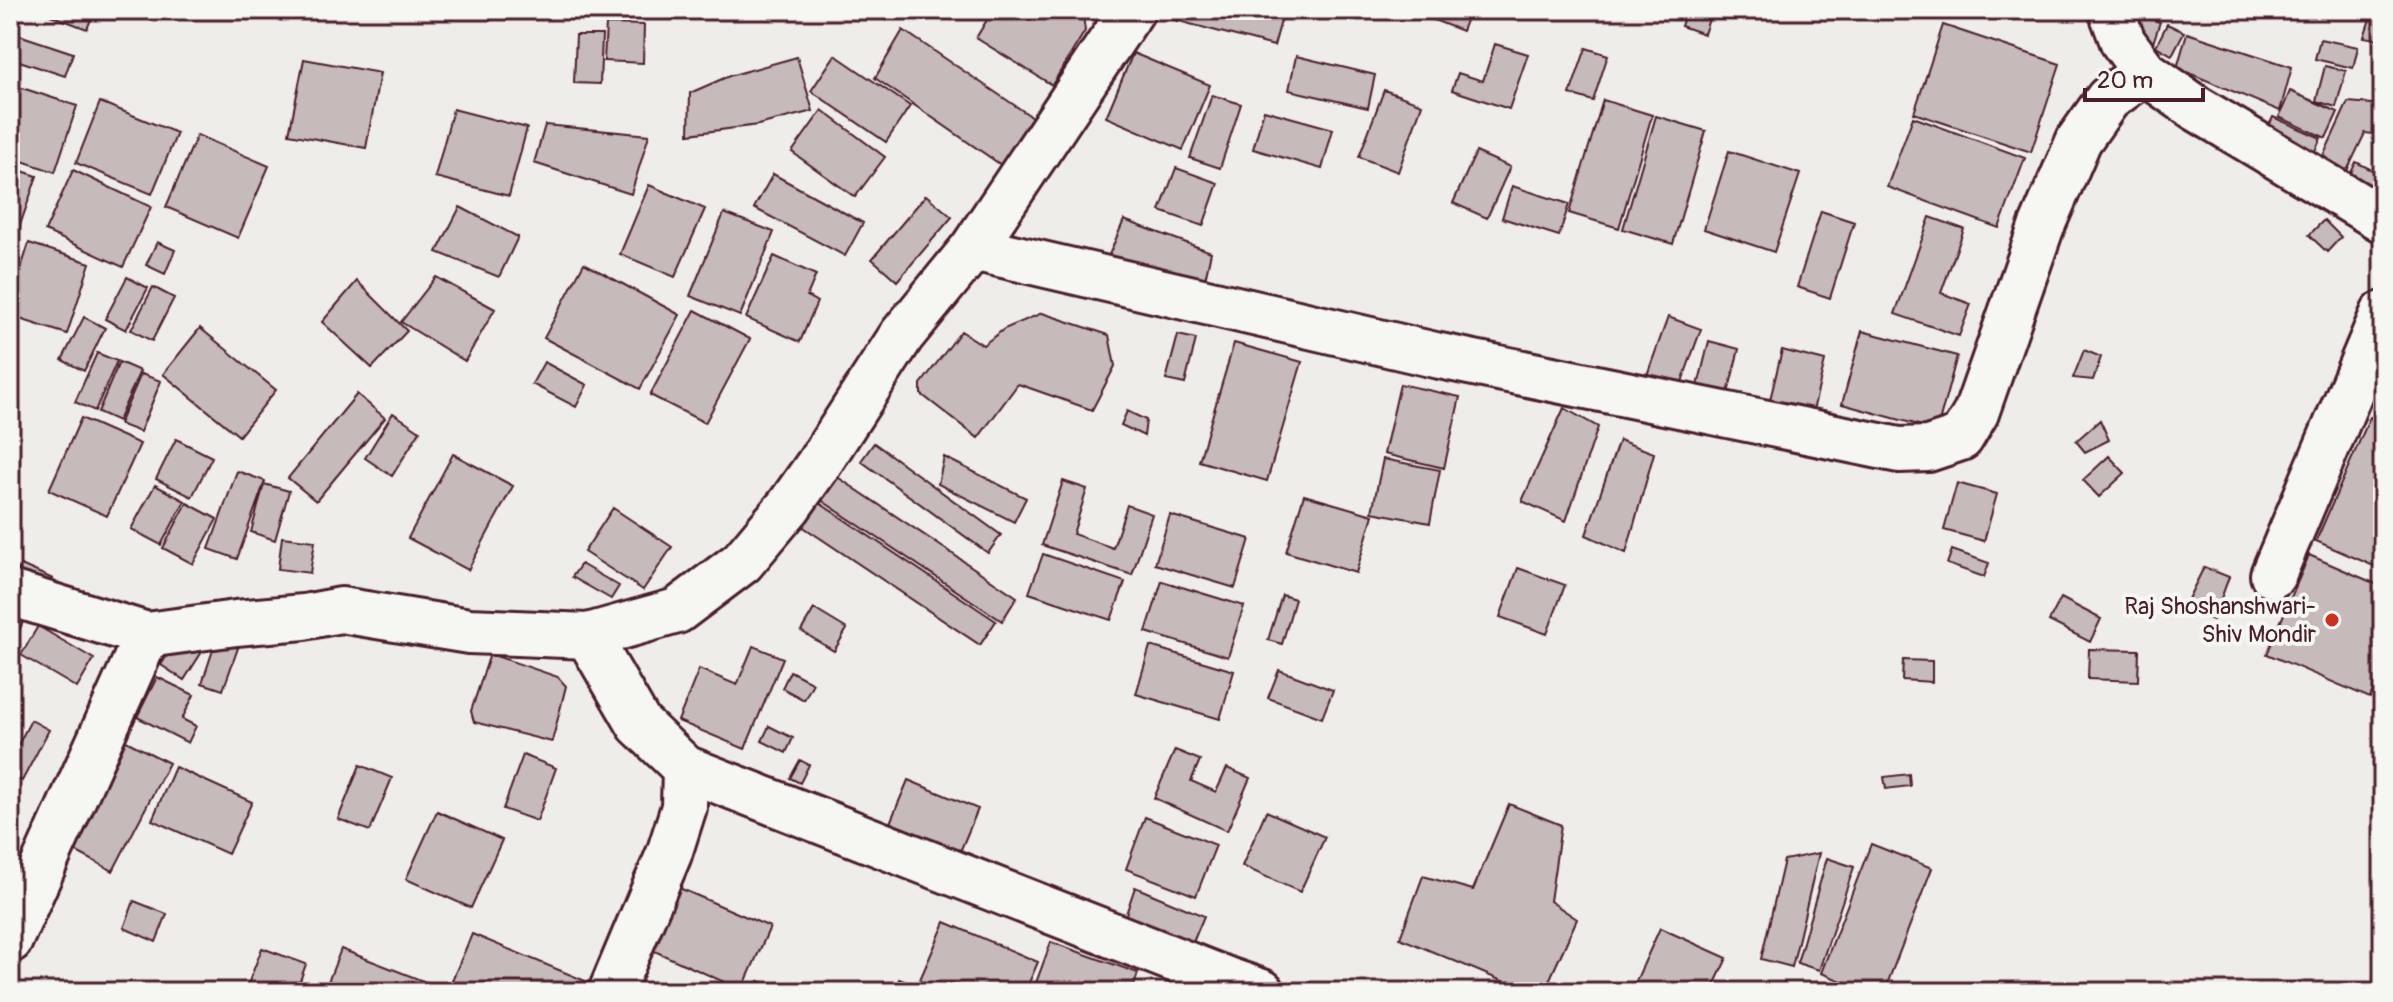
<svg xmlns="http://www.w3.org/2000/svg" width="2393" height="1002" viewBox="0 0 2393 1002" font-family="Pangolin,sans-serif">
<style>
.building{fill:#c6babb;stroke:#4a1f2b;stroke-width:2}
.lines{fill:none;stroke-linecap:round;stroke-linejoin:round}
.minor-casing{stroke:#4a1f2b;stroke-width:50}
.minor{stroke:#f6f6f2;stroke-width:44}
.poi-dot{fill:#c8321e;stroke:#f6f6f2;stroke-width:3}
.labels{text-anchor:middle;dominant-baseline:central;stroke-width:8;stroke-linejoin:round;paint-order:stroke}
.poi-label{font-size:24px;fill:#4a1f2b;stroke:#f6f6f2;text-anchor:end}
</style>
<rect width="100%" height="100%" fill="#efedea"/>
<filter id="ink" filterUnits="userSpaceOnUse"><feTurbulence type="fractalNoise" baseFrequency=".0125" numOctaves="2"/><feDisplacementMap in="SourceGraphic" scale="16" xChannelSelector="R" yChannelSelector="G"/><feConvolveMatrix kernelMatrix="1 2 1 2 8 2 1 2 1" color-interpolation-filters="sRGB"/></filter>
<g filter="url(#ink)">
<path class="building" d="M37,10H95L87,29Z
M993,10H1075L1083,15L1085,31L1052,85L976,38Z
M1169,10H1284L1274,46L1167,18Z
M1408,10H1470L1462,31Z
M1686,10H1712L1704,34L1681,26Z
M2373,10H2383V40L2364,37Z
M2130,12L2160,22L2152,46L2121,34Z
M606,24L644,25L643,63L604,61Z
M2167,24L2184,32L2172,55L2156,46Z
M1943,25L2060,64L2031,152L1914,113Z
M903,30L1038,121L1007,169L875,78Z
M10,32L73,53L65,76L10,58Z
M2187,33L2292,67L2280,111L2177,68Z
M576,35H602L600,84L574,83Z
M2320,39L2358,47L2353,68L2315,59Z
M1495,44L1528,54L1509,109L1452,90L1458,73L1483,81Z
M1586,48L1608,55L1593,101L1570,94Z
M1133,53L1210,85L1183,150L1106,117Z
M835,55L910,106L886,142L811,91Z
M1296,56L1375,75L1368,108L1289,90Z
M797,57L813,111L758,125L689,134L690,93L729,76Z
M304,59L380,73L366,148L289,134Z
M2325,66L2346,71L2336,107L2316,101Z
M10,84L77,106L55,172L10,157Z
M1384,90L1422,104L1398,172L1359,157Z
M2290,91L2338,112L2326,138L2279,117Z
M1212,95L1241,104L1220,168L1190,158Z
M1603,100L1652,115L1619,228L1569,213Z
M100,102L177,133L152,194L76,163Z
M2348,102L2383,105V135L2365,133L2345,175L2320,163Z
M453,109L527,128L509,196L435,177Z
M822,110L885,157L855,197L792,152Z
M1264,110L1333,129L1322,169L1253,149Z
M1656,116L1706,131L1673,244L1623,229Z
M1913,117L2025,158L1999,228L1887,187Z
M2273,117L2321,138L2309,164L2261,143Z
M545,125L649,135L631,194L534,163Z
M197,135L269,166L238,238L166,207Z
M1729,151L1800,174L1774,252L1704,229Z
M1476,152L1510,167L1487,218L1453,203Z
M2356,162L2378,173L2366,194L2346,183Z
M10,167L37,176L18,231L10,229Z
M1176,168L1218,183L1203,226L1160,211Z
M73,170L151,207L123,267L45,231Z
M773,174L863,223L845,256L754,208Z
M649,185L705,209L675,277L620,254Z
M1512,186L1569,204L1559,236L1502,218Z
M926,195L952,217L897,281L872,259Z
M460,207L518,237L499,277L437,252Z
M1821,211L1854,222L1830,298L1797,287Z
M724,213L774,232L740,316L690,296Z
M1930,217L1964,229L1941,293L1971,304L1959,336L1895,314Z
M1124,220L1211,252L1203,289L1102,271Z
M2324,220L2341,237L2327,252L2309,235Z
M157,242L175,250L165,274L146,265Z
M29,243L90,263L67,334L10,316V304Z
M774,256L816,275L807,296L817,302L800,342L746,318Z
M584,263L680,315L640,389L544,338Z
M127,277L148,288L126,330L105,319Z
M436,277L495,309L465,361L401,322Z
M357,281L407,331L372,368L322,322Z
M153,287L174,298L152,341L131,330Z
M695,310L750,339L705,423L650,395Z
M1042,313L1109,335L1115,366L1092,410L1018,384L978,438L921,394V384L961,331L983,345L1004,329Z
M84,317L105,328L84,371L62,360Z
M1668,317L1701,329L1679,390L1646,378Z
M200,328L276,390L239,436L163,374Z
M1862,331L1957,356L1937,430L1842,404Z
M1178,335L1196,339L1185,384L1166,380Z
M1709,341L1739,349L1727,397L1697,390Z
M1234,343L1302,362L1267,481L1199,461Z
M1782,350L1825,361L1812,415L1769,404Z
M2084,350L2101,357L2093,380L2073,378Z
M97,353L117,361L95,411L75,402Z
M119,362L140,371L118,421L98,412Z
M544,362L587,385L576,407L532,384Z
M141,374L161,381L140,432L119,424Z
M1400,384L1460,397L1444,468L1384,454Z
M357,394L385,418L316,501L288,478Z
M1564,408L1598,427L1566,521L1522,501Z
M1127,411L1146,420L1144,436L1121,425Z
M393,413L420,431L392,476L365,458Z
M2370,417L2383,423V570L2316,541Z
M81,418L140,444L107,516L49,490Z
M2100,420L2109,440L2085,452L2076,441Z
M176,439L212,457L192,497L156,479Z
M1619,440L1654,453L1626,553L1586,535Z
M874,443L1001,535L988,553L861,461Z
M453,454L513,486L468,570L408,538Z
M2109,456L2125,473L2099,497L2083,480Z
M944,457L1026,498L1014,522L938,484Z
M1383,459L1440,470L1430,523L1372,512Z
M827,470L1017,597L1002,621L812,494Z
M237,471L265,481L237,559L209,549Z
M1063,481L1087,489L1073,534L1113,548L1127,505L1152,514L1132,575L1042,545Z
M1957,483L1997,494L1984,541L1944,530Z
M264,484L289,491L275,540L251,532Z
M155,485L185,501L161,545L131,529Z
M806,494L996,621L980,645L790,518Z
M1304,495L1373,515L1356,573L1286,552Z
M187,503L217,519L193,564L163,548Z
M613,508L672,547L643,590L584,552Z
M1170,515L1250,539L1235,588L1155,564Z
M282,537L315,541L310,573L278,569Z
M1952,550L1989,563L1984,577L1947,564Z
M1043,554L1125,582L1111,620L1029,593Z
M2309,555L2383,587V666L2370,698L2267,654Z
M581,564L619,586L611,599L572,577Z
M21,565L53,579L45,599L12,584Z
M2204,567L2229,577L2213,620L2183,609Z
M1518,568L1565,585L1547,634L1500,617Z
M1162,581L1244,606L1228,657L1146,632Z
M1282,595L1295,599L1282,644L1268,640Z
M2061,598L2101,619L2090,642L2049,621Z
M814,609L847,629L834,651L801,631Z
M10,613L24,620L10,650Z
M38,626L94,659L77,688L21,655Z
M181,633L205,647L184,680L161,665Z
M216,641L238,648L223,690L202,683Z
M753,646L783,658L745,749L678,721L699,669L737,685Z
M1150,646L1234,671L1220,719L1136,694Z
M2089,649L2139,650L2138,681L2088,679Z
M490,654L558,677L566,686L552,742L474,722L471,711Z
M1903,660L1932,661V682L1902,680Z
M1279,670L1333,690L1322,718L1268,698Z
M790,671L813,683L804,700L782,688Z
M157,677L194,695L182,719L196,726L188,743L137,717Z
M31,720L49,730L22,781L10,775V760Z
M769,726L793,738L786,753L762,741Z
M124,740L169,763L113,871L69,848Z
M1175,750L1200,760L1191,781L1216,792L1227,768L1250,778L1227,831L1154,798Z
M523,755L556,768L537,821L503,809Z
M800,760L809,765L800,783L790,778Z
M360,765L392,778L370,831L338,819Z
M175,767L252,802L228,854L152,820Z
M1909,774L1910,786L1886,789L1884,777Z
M908,780L978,809L954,866L884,837Z
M1509,804L1561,825L1550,901L1577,919L1544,992H1528L1400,938L1423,876L1473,890Z
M437,811L502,840L471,908L406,879Z
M1266,811L1325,837L1300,892L1242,866Z
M1145,817L1216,845L1196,896L1126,869Z
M1871,844L1932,868L1884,992H1870L1821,973Z
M1819,853L1792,967L1761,959L1784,860Z
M1827,858L1854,867L1819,970L1797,963Z
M670,884L770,927L742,990L643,946Z
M1135,887L1204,916L1186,959L1119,935Z
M134,901L167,914L156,942L124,928Z
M945,922L1038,962L1025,992H936L918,984Z
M1660,928L1727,958L1711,992H1631Z
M472,934L600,987L598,992H447Z
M1051,942L1138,973L1132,992L1033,991Z
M262,948L306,964L296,992H245Z
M341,949L426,982L422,992H324Z
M899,979L932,992H894Z
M759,981L786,992H755Z"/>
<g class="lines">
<g class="minor-casing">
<path id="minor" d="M2111,10L2123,42L2145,72L2196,108L2383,220
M973,248L1435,355L1899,450L1928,449L1961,438L1976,413L2041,228L2079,140L2108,99L2145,72
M2273,575L2383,314
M10,593L147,635L236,623L304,617L341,610L469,631L588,636L677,611L742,562L789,506L818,465L902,335L973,248L1132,10
M588,636L639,724L685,768L1227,980L1262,992
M10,940L147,635
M611,992L669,854L684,807L685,768"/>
</g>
<use href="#minor" class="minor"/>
</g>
</g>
<circle class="poi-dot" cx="2332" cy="620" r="8"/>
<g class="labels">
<g class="poi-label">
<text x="2316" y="606">Raj Shoshanshwari-<tspan x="2316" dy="28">Shiv Mondir</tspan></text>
</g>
</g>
<rect width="2393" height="1002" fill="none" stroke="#f6f6f2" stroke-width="40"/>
<rect x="20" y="20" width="2353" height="962" fill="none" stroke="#4a1f2b" stroke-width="3" filter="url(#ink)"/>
<path d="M2085 88v12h118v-12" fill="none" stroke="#4a1f2b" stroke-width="4"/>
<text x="2097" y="88" font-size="24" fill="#4a1f2b" stroke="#f6f6f2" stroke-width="6" paint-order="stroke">20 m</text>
</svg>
